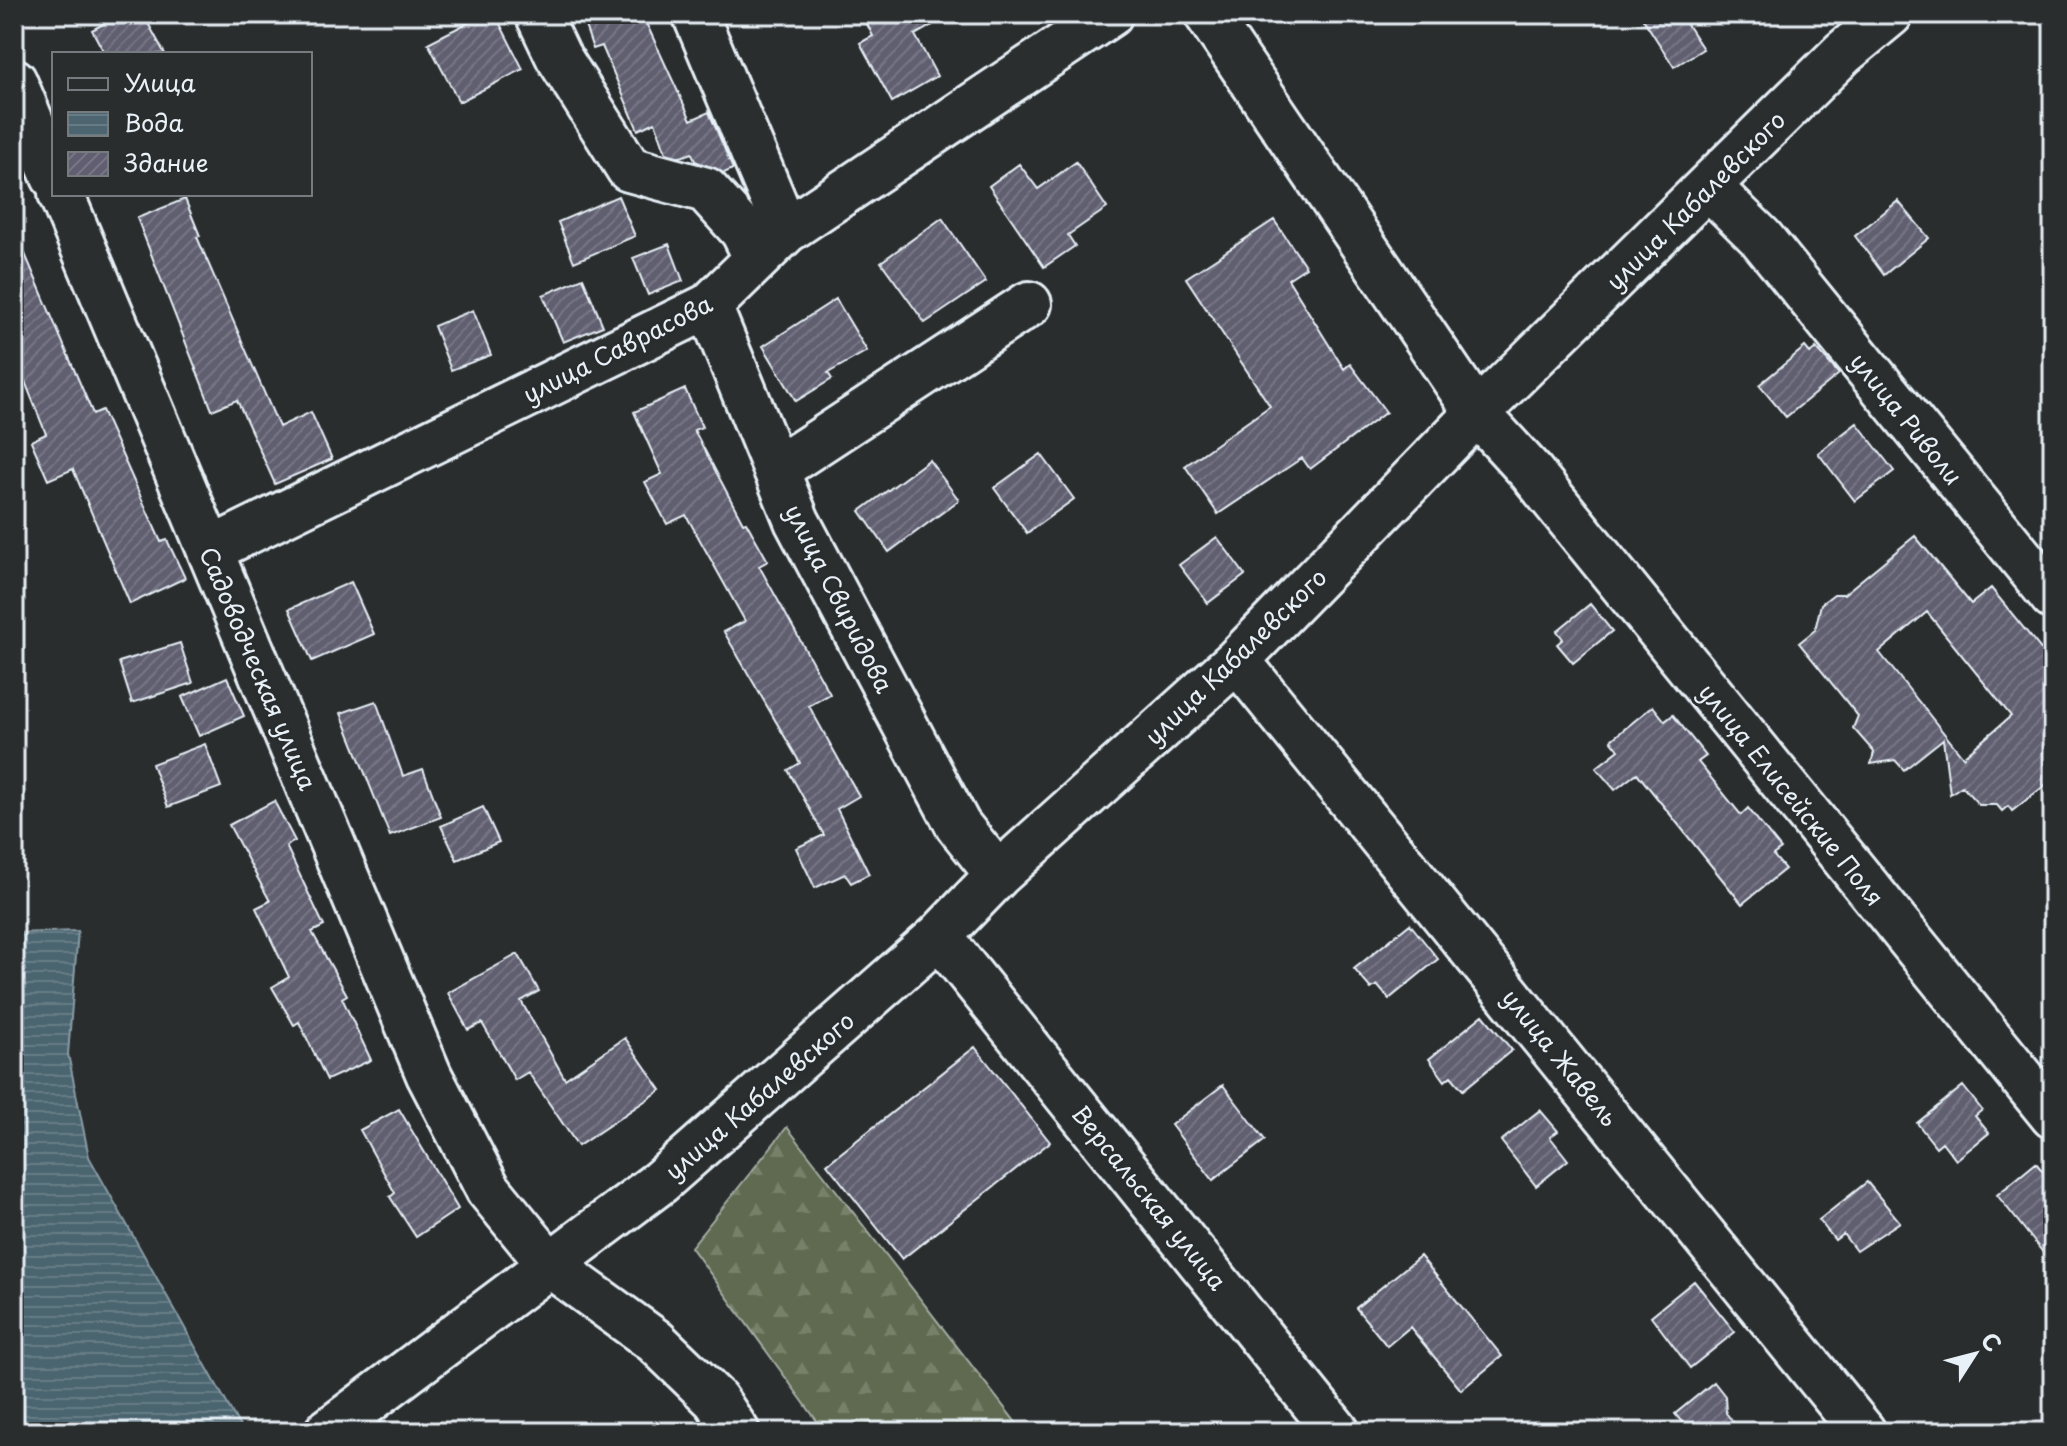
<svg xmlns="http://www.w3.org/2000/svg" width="2067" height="1446" viewBox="0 0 2067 1446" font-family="'Playpen Sans',sans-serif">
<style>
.forest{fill:url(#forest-firs);stroke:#a4aea4;stroke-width:2}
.water{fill:url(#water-rules);stroke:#8a9da6;stroke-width:2}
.building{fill:url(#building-hatch);stroke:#e8f1f8;stroke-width:2;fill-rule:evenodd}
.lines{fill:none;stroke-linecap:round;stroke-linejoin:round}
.minor-casing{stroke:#e8f1f8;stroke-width:50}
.minor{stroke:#2a2d2e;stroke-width:44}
.labels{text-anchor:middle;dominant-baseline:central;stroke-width:6;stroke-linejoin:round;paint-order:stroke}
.street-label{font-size:24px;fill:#e8f1f8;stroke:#2a2d2e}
</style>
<defs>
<pattern id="forest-firs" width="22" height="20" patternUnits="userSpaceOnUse" patternTransform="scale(2)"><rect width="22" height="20" fill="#606b51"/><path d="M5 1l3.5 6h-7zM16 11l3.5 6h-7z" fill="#77816b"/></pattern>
<pattern id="water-rules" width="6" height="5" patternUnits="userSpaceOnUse" patternTransform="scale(2)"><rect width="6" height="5" fill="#4c6570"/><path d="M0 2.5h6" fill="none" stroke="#667c85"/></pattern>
<pattern id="building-hatch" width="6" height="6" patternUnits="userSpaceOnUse" patternTransform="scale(2)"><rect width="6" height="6" fill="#605e70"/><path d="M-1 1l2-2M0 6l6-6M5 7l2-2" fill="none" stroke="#777685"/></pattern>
</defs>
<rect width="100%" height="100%" fill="#2a2d2e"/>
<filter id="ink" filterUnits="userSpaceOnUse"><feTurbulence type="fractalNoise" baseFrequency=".0125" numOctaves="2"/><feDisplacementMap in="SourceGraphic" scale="16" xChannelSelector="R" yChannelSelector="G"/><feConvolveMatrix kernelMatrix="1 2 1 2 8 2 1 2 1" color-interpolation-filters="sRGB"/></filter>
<g filter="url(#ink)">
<path class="forest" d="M787,1127L1021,1429L1024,1432H825L691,1247Z"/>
<path class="water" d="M78,931L68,1054L89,1157L243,1432H14V933Z"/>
<path class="building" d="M122,14H143L165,54H105L92,30Z
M485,14H495L523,69L459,102L428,43Z
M581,14H642L691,120L709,112L733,169L724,173L695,161L692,153L681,157L666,153L655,122L638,130L602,46L593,49Z
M862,14H952L915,35L937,76L892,102L860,43L873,36Z
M1640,14H1680L1703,49L1674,67Z
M1076,162L1107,208L1068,235L1075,246L1044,267L989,186L1019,164L1038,189Z
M618,196L635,236L574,262L558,222Z
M185,199L200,236L197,237L279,427L311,412L332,459L275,484L237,400L212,410L137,218Z
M1898,201L1929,238L1884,275L1855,236Z
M942,218L986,282L925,323L881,262Z
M1274,220L1306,267L1288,279L1344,369L1350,364L1386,412L1310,469L1302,458L1218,514L1185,466L1270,406L1186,278Z
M14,228L93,414L102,410L161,542L167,540L185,578L130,604L73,469L48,480L31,441L46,434L14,354Z
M669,244L683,281L648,295L633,258Z
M583,278L603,326L563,342L543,295Z
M836,299L867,351L828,373L832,379L796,401L763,346Z
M473,310L491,355L451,370L434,326Z
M1805,347L1810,353L1816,348L1839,374L1786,417L1759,385Z
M685,389L702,427L694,430L743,523L746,522L768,561L759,566L830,694L809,706L859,796L837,809L869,874L851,883L845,874L815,888L796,848L824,835L788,770L800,763L724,632L745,621L686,515L667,524L645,482L662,474L634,412Z
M1857,423L1894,471L1855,501L1818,453Z
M1041,454L1074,499L1027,533L994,488Z
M929,460L959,500L889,552L860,511Z
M1915,536L1971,604L1991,588L2053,664V779L2012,811L2008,806L2002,811L1997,805H1979L1962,786L1950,794L1943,739L1904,770L1895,760L1871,764L1874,752L1853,728L1858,716L1799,643L1815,630L1821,604L1834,594H1844ZM1927,612L2011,716L1963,757L1879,652Z
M1217,537L1245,575L1208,603L1179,565Z
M351,582L374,634L312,661L289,609Z
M1590,604L1612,631L1573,663L1557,644L1563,639L1557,631Z
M180,643L193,683L132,703L119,662Z
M227,677L244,716L199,736L182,697Z
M376,701L403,776L423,769L441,817L390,836L341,713Z
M1653,706L1665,721L1673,715L1706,756L1698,762L1741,815L1748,808L1781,849L1773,855L1785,869L1742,904L1637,773L1615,790L1596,768L1619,750L1611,740Z
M205,744L221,787L168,807L152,764Z
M274,801L295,841L286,846L324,926L312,932L347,995L342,998L371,1060L327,1080L299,1022L294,1025L272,987L289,977L256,908L270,901L229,825Z
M483,807L499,842L457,860L441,826Z
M1410,924L1438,959L1389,999L1377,985L1371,989L1354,969Z
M518,954L539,991L521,1001L565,1079L625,1038L661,1090L578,1146L528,1072L515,1080L482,1023L468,1030L448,993Z
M1483,1015L1512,1050L1463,1090L1451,1076L1445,1081L1429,1059Z
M975,1047L1050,1142L902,1259L827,1164Z
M1223,1085L1265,1140L1213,1180L1171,1125Z
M1963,1086L1982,1110L1975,1116L1989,1133L1956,1160L1942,1142L1936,1147L1917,1123Z
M399,1109L458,1209L416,1237L390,1197L395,1193L360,1130Z
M1540,1110L1558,1131L1550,1137L1568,1160L1536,1186L1501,1141Z
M2036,1163L2053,1184V1265L1997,1195Z
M1867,1182L1900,1222L1856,1251L1843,1234L1835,1240L1819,1220Z
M1420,1256L1502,1356L1461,1390L1410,1327L1387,1346L1356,1308Z
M1694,1281L1735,1332L1690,1368L1651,1316Z
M1714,1382L1725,1396L1726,1413L1741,1432H1690L1675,1414Z"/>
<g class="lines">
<g class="minor-casing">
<path id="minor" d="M538,14L558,56L629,169L706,190L743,231L757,259
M695,14L786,231
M1207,14L1477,413L1531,472L2053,1116
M14,81L54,177
M1709,187L1761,238L2053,597
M61,194L429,1075L488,1189L550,1265L655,1341L716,1400L737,1432
M709,306L797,521L958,825L998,875
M776,470L1029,304
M210,550L709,306L786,231L1110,14
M1237,660L1863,1432
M939,936L1337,1432
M327,1432L660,1182L939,936L998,875L1237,660L1477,413L1843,53L1890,14"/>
</g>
<use href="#minor" class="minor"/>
</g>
</g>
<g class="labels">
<g class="street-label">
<text transform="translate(1695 200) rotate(-45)">улица Кабалевского</text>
<text transform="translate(617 348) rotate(-27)">улица Саврасова</text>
<text transform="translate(1907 418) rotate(51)">улица Риволи</text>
<text transform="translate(840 598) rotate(63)">улица Свиридова</text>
<text transform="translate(1235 656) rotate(-44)">улица Кабалевского</text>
<text transform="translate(259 668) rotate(67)">Садоводческая улица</text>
<text transform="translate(1792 794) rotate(51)">улица Елисейские Поля</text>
<text transform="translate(1561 1057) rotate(51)">улица Жавель</text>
<text transform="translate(759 1095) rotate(-41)">улица Кабалевского</text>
<text transform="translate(1150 1197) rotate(51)">Версальская улица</text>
</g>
</g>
<rect width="2067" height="1446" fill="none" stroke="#2a2d2e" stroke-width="48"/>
<rect x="24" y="24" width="2019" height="1398" fill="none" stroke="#e8f1f8" stroke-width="3" filter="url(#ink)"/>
<rect x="52" y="52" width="260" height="144" fill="#2a2d2e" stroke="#767b7f" stroke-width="2"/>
<rect x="68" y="78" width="40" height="12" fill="#2a2d2e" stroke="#767b7f" stroke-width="2"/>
<text x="124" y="92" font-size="24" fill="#e8f1f8">Улица</text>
<rect x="68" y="112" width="40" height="24" fill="url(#water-rules)" stroke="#767b7f" stroke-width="2"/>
<text x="124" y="132" font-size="24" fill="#e8f1f8">Вода</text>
<rect x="68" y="152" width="40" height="24" fill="url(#building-hatch)" stroke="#767b7f" stroke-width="2"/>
<text x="124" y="172" font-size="24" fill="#e8f1f8">Здание</text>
<g transform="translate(1975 1354) rotate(54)" stroke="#2a2d2e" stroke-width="6" paint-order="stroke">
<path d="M0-6L14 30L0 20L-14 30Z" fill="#e8f1f8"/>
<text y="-12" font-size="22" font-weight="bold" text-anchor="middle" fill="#e8f1f8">С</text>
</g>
</svg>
